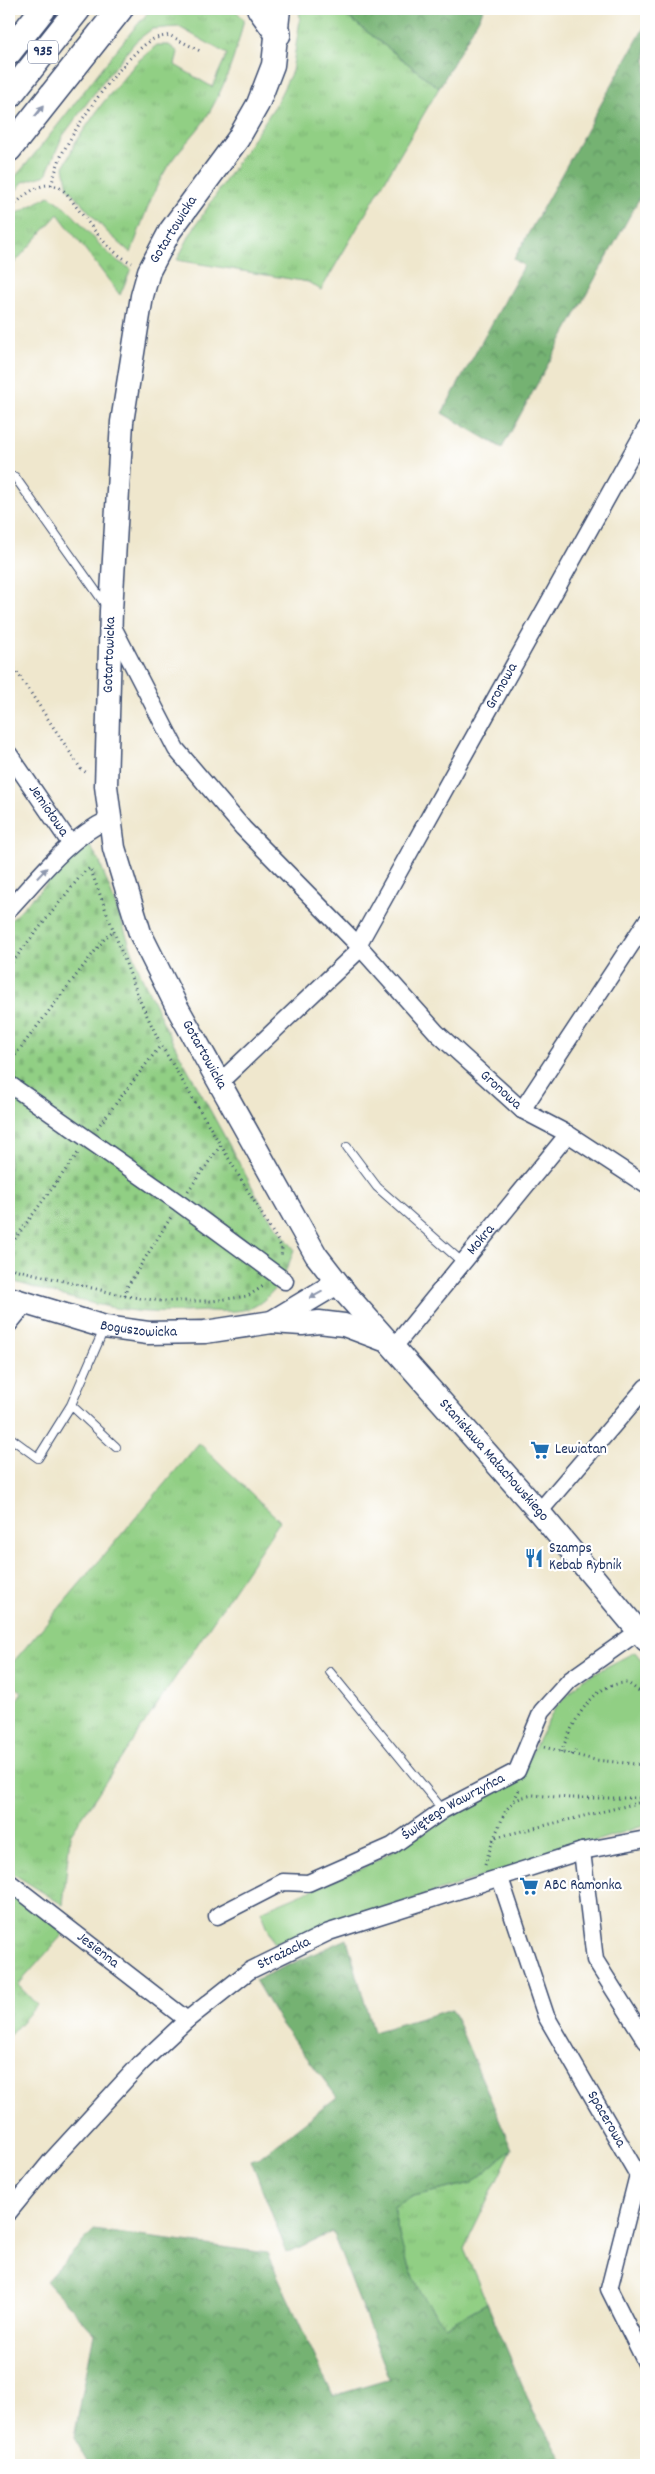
<svg xmlns="http://www.w3.org/2000/svg" width="655" height="2474" viewBox="0 0 655 2474" font-family="Dekko,sans-serif">
<style>
.grass{fill:url(#grass-tufts);stroke:#567f71}
.forest{fill:url(#forest-crowns);stroke:#487068}
.cemetery{fill:url(#cemetery-stones);stroke:#567f71}
.park{fill:#91cf84;stroke:#567f71}
.lines{fill:none;stroke-linecap:round;stroke-linejoin:round}
.lane-casing{stroke:#3b4b6f;stroke-width:10}
.street-casing{stroke:#3b4b6f;stroke-width:19}
.secondary-casing{stroke:#3b4b6f;stroke-width:25}
.primary-casing{stroke:#3b4b6f;stroke-width:28}
.path{stroke:#3b4b6f;stroke-width:3;stroke-dasharray:1 4;stroke-linecap:butt}
.lane{stroke:#fff;stroke-width:8}
.street{stroke:#fff;stroke-width:16}
.secondary{stroke:#fff;stroke-width:22}
.primary{stroke:#fff;stroke-width:25}
.oneway{fill:#8d97ae}
.labels{text-anchor:middle;dominant-baseline:central;stroke-width:4.5;stroke-linejoin:round;paint-order:stroke}
.shield{fill:#fff;stroke:#5f6d8e;stroke-width:1}
.shield-label{font-size:14px;font-weight:bold;fill:#1b2f5e}
.street-label{font-size:15px;fill:#1b2f5e;stroke:#fff}
.poi-label{font-size:15px;fill:#1b2f5e;stroke:#fff;text-anchor:start}
</style>
<defs>
<pattern id="grass-tufts" width="24" height="20" patternUnits="userSpaceOnUse" patternTransform="scale(1.25)"><rect width="24" height="20" fill="#91cf84"/><path d="M3 7l-1-3M5 7V3M7 7l1-3M15 17l-1-3M17 17v-4M19 17l1-3" fill="none" stroke="#7cb274"/></pattern>
<pattern id="forest-crowns" width="20" height="18" patternUnits="userSpaceOnUse" patternTransform="scale(1.25)"><rect width="20" height="18" fill="#74b272"/><path d="M2 6a3 3 0 1 1 6 0M12 15a3 3 0 1 1 6 0" fill="none" stroke="#5e9161"/></pattern>
<pattern id="cemetery-stones" width="16" height="16" patternUnits="userSpaceOnUse" patternTransform="scale(1.25)"><rect width="16" height="16" fill="#91cf84"/><path d="M2 7V4a2 2 0 0 1 4 0v3zM10 15v-3a2 2 0 0 1 4 0v3z" fill="#7cb274"/></pattern>
</defs>
<rect width="100%" height="100%" fill="#fff"/>
<filter id="ink" filterUnits="userSpaceOnUse"><feTurbulence type="fractalNoise" baseFrequency=".02" numOctaves="2"/><feDisplacementMap in="SourceGraphic" scale="10" xChannelSelector="R" yChannelSelector="G"/><feConvolveMatrix kernelMatrix="1 2 1 2 8 2 1 2 1" color-interpolation-filters="sRGB"/></filter>
<filter id="wash" filterUnits="userSpaceOnUse"><feTurbulence type="fractalNoise" baseFrequency=".0096" numOctaves="4" result="noise"/><feDisplacementMap in="SourceGraphic" scale="20" xChannelSelector="R" yChannelSelector="G"/><feGaussianBlur stdDeviation="1.12" result="paint"/><feColorMatrix in="noise" values="0 0 0 0 0 0 0 0 0 0 0 0 0 0 0 0 0 1.4 0 .05"/><feComposite in="paint" operator="in"/></filter>
<g filter="url(#wash)">
<rect width="100%" height="100%" fill="#efe7cd"/>
<path class="grass" d="M151,9H234L244,19C236,55 224,90 204,121C193,137 178,150 168,166C151,193 142,223 131,253L107,232L68,188L64,167L75,143L102,104L137,62L157,45H169L178,52L175,65L212,87L227,54L179,27L152,29L136,41L104,80L62,137L46,175L23,182L9,199V184C59,128 101,65 151,9Z
M299,9H338L439,88L321,290L308,282L177,260L192,231L275,106L292,71L300,20Z
M49,196C82,214 96,252 131,269L120,295L58,214L9,269V221L14,215Z
M199,1443L280,1521L70,1835L63,1905L9,1871V1712L22,1692L9,1681V1667Z
M18,1894L64,1933L18,1985L37,2005L9,2036V1907Z
M512,2149L464,2249L487,2303L445,2326L422,2296L402,2250L393,2206L414,2196L472,2183Z"/>
<path class="forest" d="M338,9H484L439,88Z
M646,24V186L502,448L442,413L524,266L514,259Z
M347,1939L373,2032L452,2009L512,2149L472,2183L414,2196L393,2207C403,2257 412,2286 445,2326L487,2303L534,2413L566,2465H90L74,2438L94,2333L46,2281L94,2230L267,2253L333,2396L390,2379L332,2232L287,2253L251,2160L260,2157L337,2097L280,2022L255,1980Z"/>
<path class="cemetery" d="M87,842L99,860L141,975L169,1035L267,1214L294,1249C288,1270 274,1297 253,1307C240,1313 222,1311 208,1311C181,1312 154,1314 127,1310C87,1304 47,1292 9,1280V922Z"/>
<path class="park" d="M635,1652L646,1666V1825L274,1943L261,1911L365,1867L519,1777L555,1708L583,1679Z"/>
</g>
<g filter="url(#ink)">
<g class="lines">
<g class="lane-casing">
<path id="lane" d="M15,477L105,604
M347,1147L377,1187L462,1262
M71,1405L116,1447
M12,1439L38,1458L71,1405L104,1329
M330,1672L443,1810"/>
</g>
<g class="street-casing">
<g id="street">
<path id="s1" d="M112,625L176,749L243,828L358,945L437,1033L522,1110L568,1134L646,1185"/>
<path id="s2" d="M9,754L70,843"/>
<path d="M9,909C40,876 67,839 109,819"/>
<path id="s3" d="M358,945L646,428"/>
<path d="M219,1083L361,948"/>
<path d="M9,1084L179,1203L285,1281"/>
<path d="M522,1110L646,922"/>
<path d="M9,1324L26,1303"/>
<path id="s4" d="M394,1347L568,1134"/>
<path d="M539,1512L646,1387"/>
<path d="M582,1851L595,1960L646,2041"/>
<path id="s5" d="M500,1878L546,2016L638,2175L609,2289L646,2363"/>
<path id="s6" d="M9,1882L187,2020"/>
<path id="s7" d="M217,1916L283,1882L308,1883L392,1846L443,1810L517,1771L542,1711L570,1680L639,1631"/>
<path id="s8" d="M9,2212L50,2162L141,2063L187,2020L249,1971L329,1932L582,1851L646,1839"/>
</g>
</g>
<g class="secondary-casing">
<g id="secondary">
<path id="s9" d="M279,9L273,65L258,104L238,139L170,231L149,271L142,296L122,422L111,611L106,786L114,848L140,933L177,1007L316,1255L347,1295L539,1512L646,1640"/>
<path id="s10" d="M9,1298L105,1327L148,1333L205,1332L272,1322L302,1324L319,1322L344,1325L384,1340"/>
<path d="M272,1322L337,1283"/>
</g>
</g>
<g class="primary-casing">
<path id="primary" d="M260,9L278,34
M9,52L43,9
M9,96L78,9
M9,149L120,9"/>
</g>
<path class="path" d="M51,185C55,174 58,162 63,152C79,121 121,60 150,41C155,37 163,37 169,35L202,52
M9,211C21,197 45,174 64,191C69,195 74,204 78,209C94,230 108,251 132,263
M9,660L81,769L87,773
M9,966L83,873L90,868L140,1001L161,1045L282,1248L281,1258
M9,1063L105,938L113,931
M97,1128L161,1045
M188,1191L221,1145
M9,1247L78,1153
M9,1266L14,1269L125,1296L161,1301H212L248,1296L265,1285
M125,1296L127,1287L171,1217
M544,1747L595,1760L646,1765
M561,1752C573,1723 591,1682 628,1683L646,1696
M572,1755L577,1748
M514,1800L520,1788
M493,1840L506,1810L514,1801L523,1797L533,1795L570,1798H646
M485,1865L492,1843L497,1837L646,1801"/>
<use href="#lane" class="lane"/>
<use href="#street" class="street"/>
<use href="#secondary" class="secondary"/>
<use href="#primary" class="primary"/>
</g>
<defs><path id="oneway-solid" d="M-6-.8H1V-3.2L6.5 0L1 3.2V.8H-6Z" transform="scale(1.25)"/></defs>
<g class="oneway">
<use href="#oneway-solid" transform="translate(39 111) rotate(-52)"/>
<use href="#oneway-solid" transform="translate(42 873) rotate(-47)"/>
<use href="#oneway-solid" transform="translate(316 1295) rotate(151)"/>
</g>
</g>
<defs>
<g id="supermarket-bare" transform="scale(1.5)"><path d="M-6-5.5h2.5l.6 2H6L4.5 2H-2.5L-4.4-4H-6ZM-1.5 3.2a1.3 1.3 0 1 0 .1 0ZM3 3.2a1.3 1.3 0 1 0 .1 0Z" fill="#1f6fb2" stroke="#fff" stroke-width="2.5" paint-order="stroke"/></g>
<g id="restaurant-bare" transform="scale(1.5)"><path d="M-5-6h1v4h1v-4h1v4h1v-4h1v5L-1.5 .5V6h-2V.5L-5-1ZM5-6V6H3V1.5H1.5Q1.5-4 5-6Z" fill="#1f6fb2" stroke="#fff" stroke-width="2.5" paint-order="stroke"/></g>
</defs>
<g fill-rule="evenodd">
<use href="#supermarket-bare" x="540" y="1450"/>
<use href="#restaurant-bare" x="534" y="1558"/>
<use href="#supermarket-bare" x="529" y="1886"/>
</g>
<g class="labels">
<rect class="shield" x="28" y="40.5" width="30" height="23" rx="4"/>
<g class="shield-label">
<text x="43" y="52">935</text>
</g>
<g class="street-label">
<text transform="translate(174 230) rotate(-58)">Gotartowicka</text>
<text transform="translate(110 655) rotate(-88)">Gotartowicka</text>
<text stroke="none"><textPath href="#s3" startOffset="296">Gronowa</textPath></text>
<text stroke="none"><textPath href="#s2" startOffset="69">Jemiołowa</textPath></text>
<text stroke="none"><textPath href="#s9" startOffset="1105">Gotartowicka</textPath></text>
<text stroke="none"><textPath href="#s1" startOffset="611">Gronowa</textPath></text>
<text stroke="none"><textPath href="#s4" startOffset="138">Mokra</textPath></text>
<text stroke="none"><textPath href="#s10" startOffset="134">Boguszowicka</textPath></text>
<text stroke="none"><textPath href="#s9" startOffset="1606">Stanisława Małachowskiego</textPath></text>
<text stroke="none"><textPath href="#s7" startOffset="264">Świętego Wawrzyńca</textPath></text>
<text stroke="none"><textPath href="#s6" startOffset="112">Jesienna</textPath></text>
<text stroke="none"><textPath href="#s8" startOffset="380">Strażacka</textPath></text>
<text stroke="none"><textPath href="#s5" startOffset="265">Spacerowa</textPath></text>
</g>
<g class="poi-label">
<text x="555" y="1450">Lewiatan</text>
<text x="549" y="1549">Szamps<tspan x="549" dy="17">Kebab Rybnik</tspan></text>
<text x="544" y="1886">ABC Ramonka</text>
</g>
</g>
<rect width="655" height="2474" fill="none" stroke="#fff" stroke-width="30"/>
</svg>
